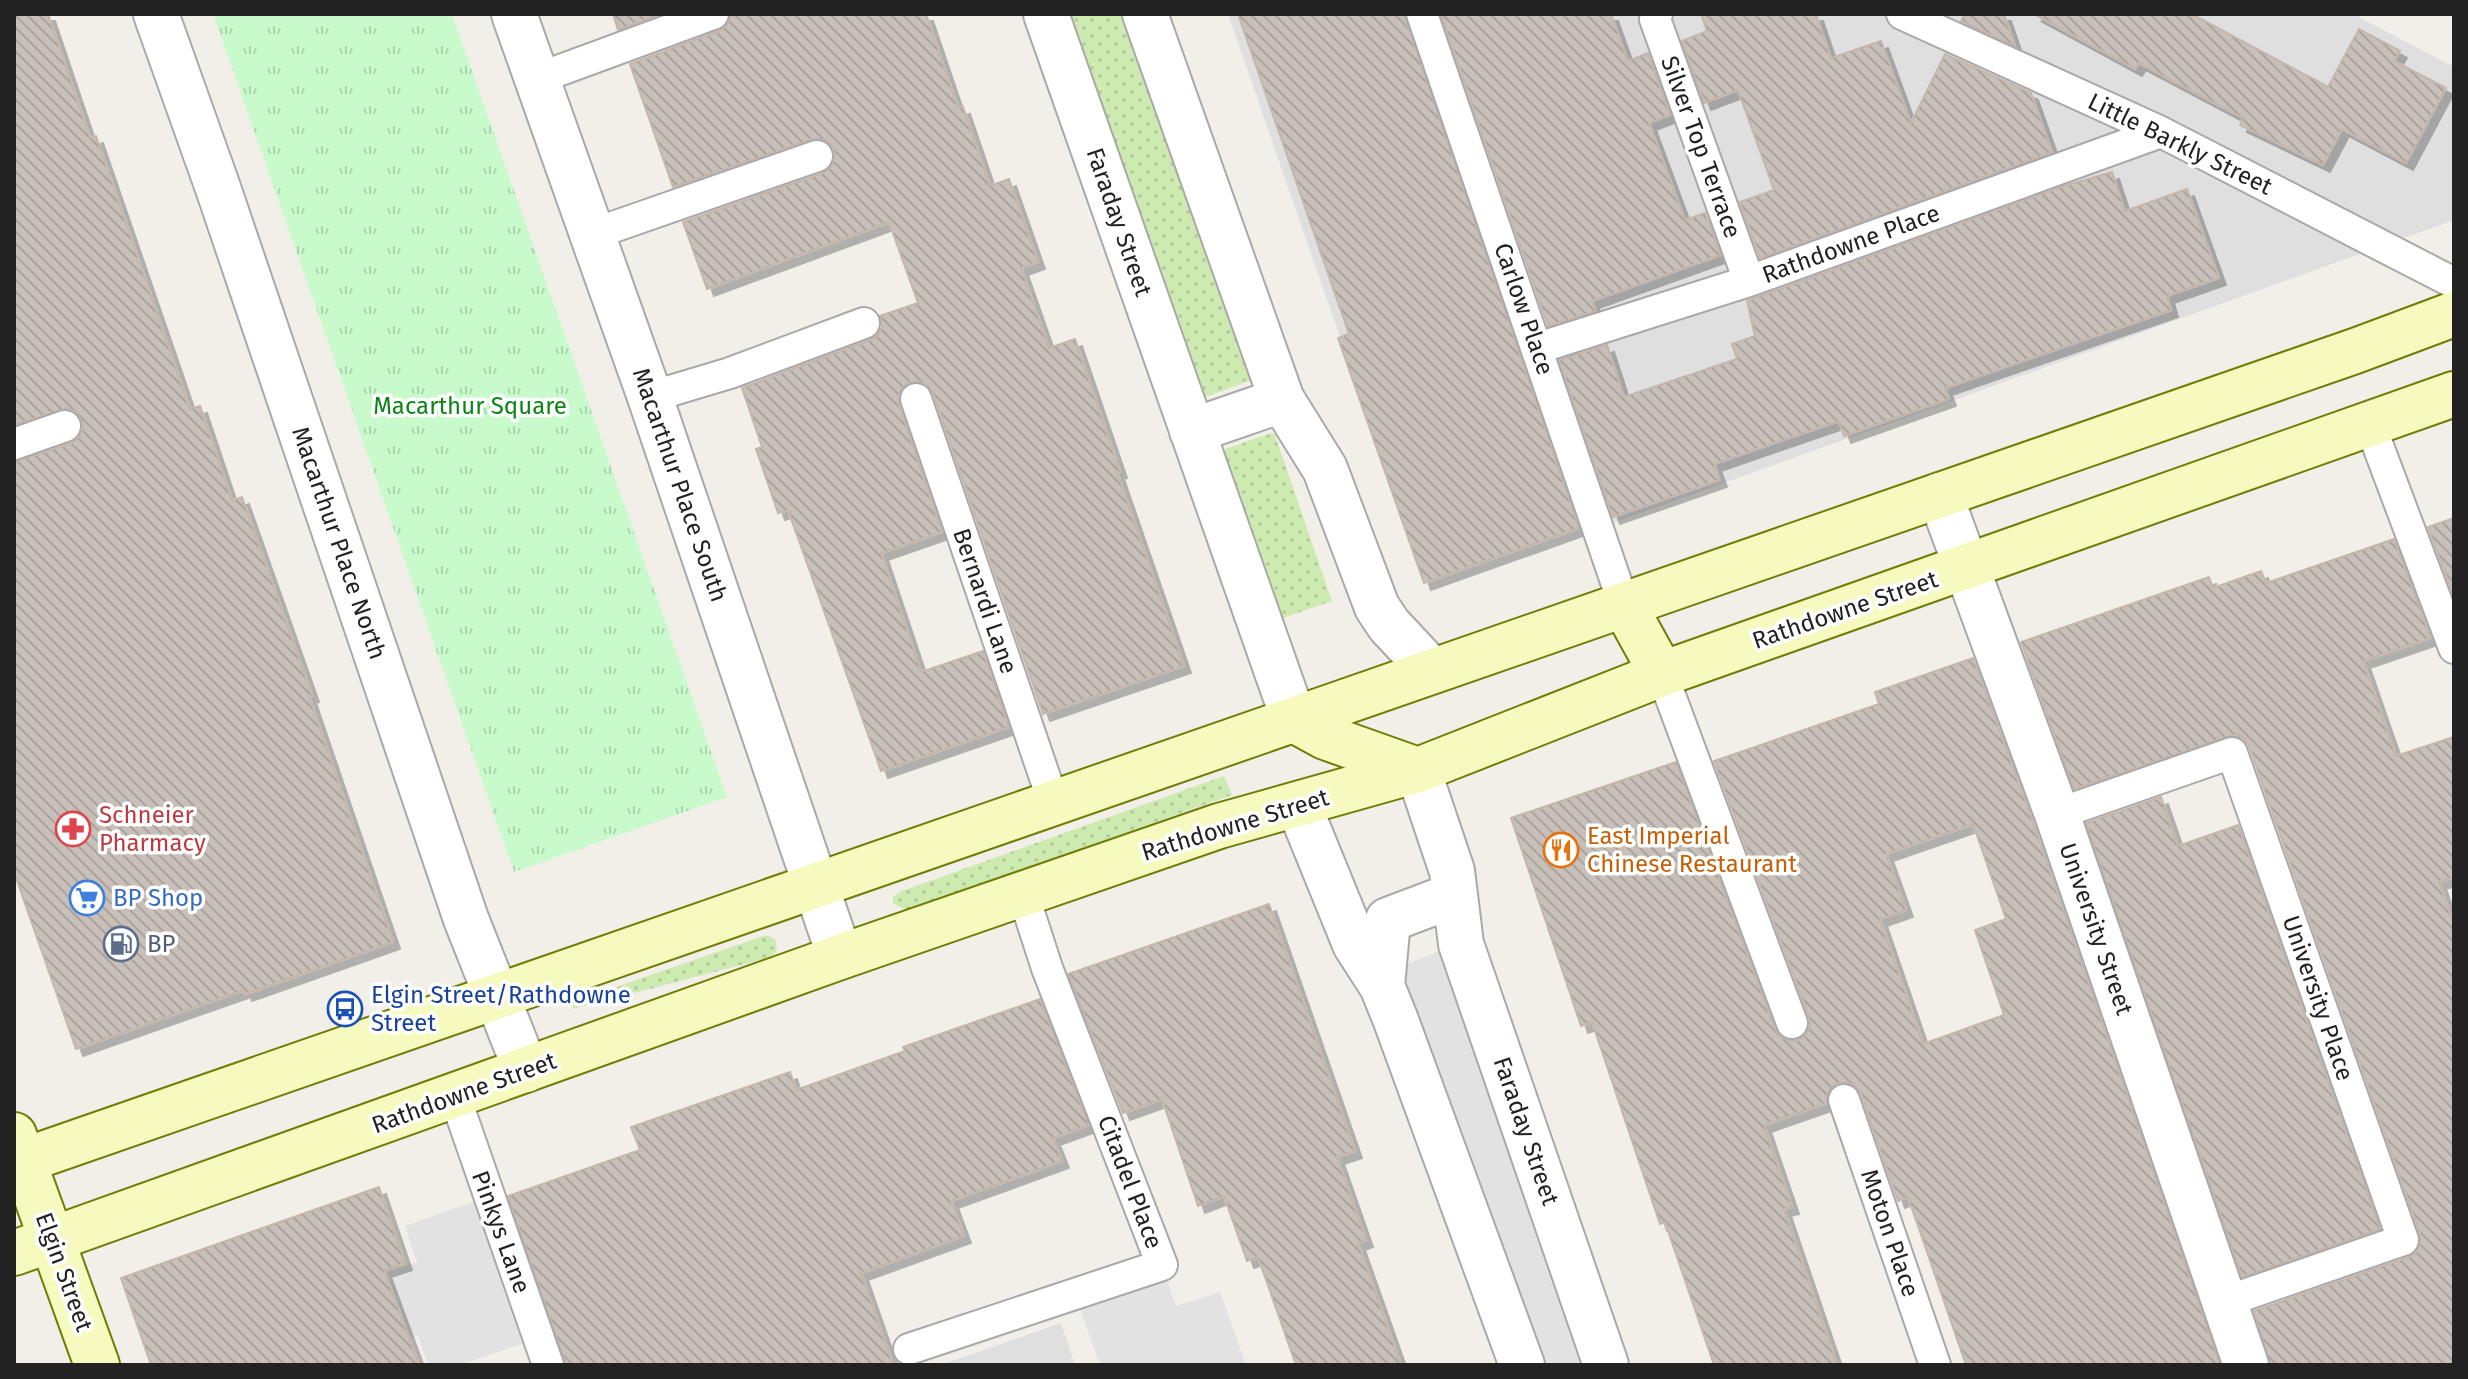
<svg xmlns="http://www.w3.org/2000/svg" width="2468" height="1379" viewBox="0 0 2468 1379" font-family="'Fira Sans',sans-serif">
<style>
.residential{fill:#e0dfdf}
.grass{fill:url(#grass-dots)}
.park{fill:url(#park-tufts)}
.parking{fill:#e2e2e2}
.building{fill:url(#building-back-hatch);stroke:#c4b6ab;stroke-width:2;fill-rule:evenodd;filter:url(#shadow)}
.lines{fill:none;stroke-linecap:round;stroke-linejoin:round}
.service-casing{stroke:#a9a9a9;stroke-width:34}
.minor-casing{stroke:#a9a9a9;stroke-width:48}
.tertiary-casing{stroke:#a9a9a9;stroke-width:48}
.secondary-casing{stroke:#707d05;stroke-width:48}
.service{stroke:#fff;stroke-width:30}
.minor{stroke:#fff;stroke-width:44}
.tertiary{stroke:#fff;stroke-width:44}
.secondary{stroke:#f7fabf;stroke-width:44}
.labels{text-anchor:middle;dominant-baseline:central;stroke-width:7;stroke-linejoin:round;paint-order:stroke}
.street-label{font-size:24px;fill:#222;stroke:#fff}
.park-label{font-size:24px;fill:#0c8416;stroke:#fff}
.health-label{font-size:24px;fill:#be3a42;stroke:#fff;text-anchor:start}
.food-label{font-size:24px;fill:#c56008;stroke:#fff;text-anchor:start}
.shop-label{font-size:24px;fill:#366cbe;stroke:#fff;text-anchor:start}
.service-label{font-size:24px;fill:#4e5e75;stroke:#fff;text-anchor:start}
.transit-label{font-size:24px;fill:#164399;stroke:#fff;text-anchor:start}
</style>
<defs>
<pattern id="grass-dots" width="8" height="8" patternUnits="userSpaceOnUse" patternTransform="scale(2)"><rect width="8" height="8" fill="#cdebb0"/><path d="M2 2h.1M6 6h.1" fill="none" stroke="#b0c997" stroke-width="1.8" stroke-linecap="round"/></pattern>
<pattern id="park-tufts" width="24" height="20" patternUnits="userSpaceOnUse" patternTransform="scale(2)"><rect width="24" height="20" fill="#c8facc"/><path d="M3 7l-1-3M5 7V3M7 7l1-3M15 17l-1-3M17 17v-4M19 17l1-3" fill="none" stroke="#acd6af"/></pattern>
<pattern id="building-back-hatch" width="6" height="6" patternUnits="userSpaceOnUse" patternTransform="scale(2)"><rect width="6" height="6" fill="#c7bfb8"/><path d="M-1 5l2 2M0 0l6 6M5-1l2 2" fill="none" stroke="#aba49e"/></pattern>
<filter id="shadow"><feDropShadow dx="7" dy="7" stdDeviation="0" flood-color="#0004"/></filter>
</defs>
<rect width="100%" height="100%" fill="#f2efe9"/>
<path class="residential" d="M1228,14H2353L2454,67V220L1613,523L1530,275L1341,340Z
M1061,1323L1075,1365H939L981,1351Z"/>
<path class="grass" d="M1062,14H1127L1252,380L1200,399Z
M1271,433L1275,435L1332,601L1274,621L1217,452Z
M1224,776L1232,795L908,910L893,904V897L902,891Z
M766,935L775,939L777,949L772,957L573,1009L572,1002Z"/>
<path class="park" d="M213,14H452L727,797L514,872Z"/>
<path class="parking" d="M1445,949L1589,1365H1541L1401,966Z
M484,1198L533,1340L460,1365H428L418,1336L405,1340L382,1274L417,1262L405,1226Z
M1166,1278L1176,1306L1220,1292L1246,1365H1100L1080,1309Z"/>
<path class="building" d="M14,14H48L90,138L96,136L190,409L200,406L232,501L242,497L312,695L309,696L393,942L245,994L244,990L76,1049L14,872V462L71,443L79,437L83,429L82,421L77,413L68,408L14,425Z
M613,14H661L618,30Z
M731,14H926L958,108L963,107L990,186L1009,179L1038,262L1021,268L1049,348L1075,339L1120,471L1117,472L1184,666L1043,714L933,393L928,386L920,382H910L902,388L899,395V405L942,532L881,553L921,672L983,651L1009,727L881,771L788,510L778,513L756,449L762,447L742,388L870,340L877,335L882,327L880,316L918,303L889,222L707,289L683,222L823,173L831,167L835,159L834,149L828,142L821,139H812L673,187L630,64L719,31L727,25Z
M1238,14H1404L1579,528L1424,583L1338,338L1349,334Z
M1441,14H1611L1628,61L1648,53L1670,115L1649,123L1685,220L1705,213L1721,255L1592,301L1596,311L1548,326Z
M1701,14H1816L1831,58L1881,41L1911,123L1945,54L2031,93L2052,152L1760,258L1740,202L1774,190L1738,90L1704,103L1682,41L1707,31Z
M1965,14H2004L2015,46L1961,21Z
M2034,14H2192L2328,87L2359,29L2400,51L2394,61L2446,88L2406,163L2342,129L2323,165L2240,125L2243,118L2139,63L2135,69Z
M2112,172L2125,211L2187,189L2219,278L2167,296L2171,310L1945,388L1949,399L1844,436L1839,421L1714,464L1720,480L1613,517L1559,360L1607,345L1624,397L1737,359L1732,344L1755,336L1747,301L2064,186Z
M2454,518V597L2428,527Z
M2394,539L2431,638L2363,661L2396,756L2454,737V877L2439,882L2454,924V1365H2270L2254,1311L2409,1257L2416,1252L2420,1244V1234L2249,746L2239,733L2074,789L2021,642L2209,577L2213,588L2261,571L2266,583Z
M1973,658L2033,822L2220,1365H1966L1908,1197L1898,1201L1861,1094L1855,1086L1847,1082L1837,1083L1831,1088L1827,1096V1103L1764,1125L1792,1207L1784,1209L1837,1365H1714L1665,1222L1660,1224L1592,1022L1581,1026L1511,818L1676,762L1775,1029L1781,1037L1790,1041L1798,1040L1806,1034L1810,1025L1809,1017L1714,761L1879,704L1875,692ZM1973,824L2006,919L1975,930L2004,1015L1923,1044L1880,919L1906,910L1886,854Z
M2161,797L2178,846L2238,825L2380,1229L2242,1277L2086,823Z
M1269,904L1355,1151L1337,1157L1366,1240L1358,1243L1401,1365H1296L1258,1257L1247,1261L1224,1196L1198,1206L1162,1099L1123,1113L1068,974Z
M1040,999L1089,1125L1053,1138L1062,1161L951,1201L964,1236L861,1273L893,1365H566L508,1196L640,1150L631,1127L790,1072L796,1090L905,1051L903,1047Z
M379,1187L405,1263L384,1270L419,1365H151L121,1278Z"/>
<g class="lines">
<g class="service-casing">
<path id="service" d="M1422,14L1624,605
M1657,14L1655,19L1749,281
M1902,14L2161,132L2454,283
M536,79L713,14
M593,234L817,156
M1538,348L1749,281L2161,132
M650,397L730,373L864,323
M916,399L1054,804
M2369,422L2454,648
M14,444L65,426
M1662,674L1792,1023
M2057,814L2232,753L2403,1240L2224,1302
M455,1097L548,1365
M1844,1100L1935,1365
M909,1349L1162,1265L1047,968L1023,894"/>
</g>
<g class="minor-casing">
<path id="minor" d="M156,14L218,188L466,919L526,1070
M514,14L650,397L840,957
M1046,14L1294,720
M1145,14L1282,400L1325,469L1377,607L1389,625L1432,671
M1192,431L1282,400
M1940,495L2057,814L2246,1365"/>
</g>
<g class="tertiary-casing">
<path id="tertiary" d="M1418,770L1452,871L1461,944L1606,1365
M1298,804L1355,944L1382,986L1395,1018L1522,1365
M1382,986L1388,920L1454,895"/>
</g>
<g class="secondary-casing">
<path id="secondary" d="M1624,605L1662,674
M1294,720L1325,737L1418,770
M14,1135L97,1365
M14,1164L2355,351L2454,314
M14,1253L840,957L1219,826L1418,770L1662,674L2454,394"/>
</g>
<use href="#service" class="service"/>
<use href="#minor" class="minor"/>
<use href="#tertiary" class="tertiary"/>
<use href="#secondary" class="secondary"/>
</g>
<defs>
<g id="pharmacy-ring" transform="scale(1.8)"><circle r="9.5" fill="#fff" stroke="#e0444e" stroke-width="1.5"/><path d="M-2-6h4v4h4v4h-4v4h-4v-4h-4v-4h4Z" fill="#e0444e"/></g>
<g id="restaurant-ring" transform="scale(1.8)"><circle r="9.5" fill="#fff" stroke="#e8710a" stroke-width="1.5"/><path d="M-5-6h1v4h1v-4h1v4h1v-4h1v5L-1.5 .5V6h-2V.5L-5-1ZM5-6V6H3V1.5H1.5Q1.5-4 5-6Z" fill="#e8710a"/></g>
<g id="supermarket-ring" transform="scale(1.8)"><circle r="9.5" fill="#fff" stroke="#3f7fe0" stroke-width="1.5"/><path d="M-6-5.5h2.5l.6 2H6L4.5 2H-2.5L-4.4-4H-6ZM-1.5 3.2a1.3 1.3 0 1 0 .1 0ZM3 3.2a1.3 1.3 0 1 0 .1 0Z" fill="#3f7fe0"/></g>
<g id="fuel-ring" transform="scale(1.8)"><circle r="9.5" fill="#fff" stroke="#5c6f8a" stroke-width="1.5"/><path d="M-5.5-6h7V0h2V4h1.3V-2.5L3-4.5l.8-.8L6-3V5H2.5V1h-1V6h-7ZM-4.2-4.7v3.2H.2V-4.7Z" fill="#5c6f8a"/></g>
<g id="bus-ring" transform="scale(1.8)"><circle r="9.5" fill="#fff" stroke="#1a4fb4" stroke-width="1.5"/><path d="M-5-6H5V4H4V6H2V4H-2V6H-4V4H-5ZM-3.5-4V0h7V-4ZM-3.5 1.2v1.5H-2V1.2ZM2 1.2v1.5H3.5V1.2Z" fill="#1a4fb4"/></g>
</defs>
<g fill-rule="evenodd">
<use href="#pharmacy-ring" x="73" y="829"/>
<use href="#restaurant-ring" x="1561" y="850"/>
<use href="#supermarket-ring" x="87" y="898"/>
<use href="#fuel-ring" x="121" y="944"/>
<use href="#bus-ring" x="345" y="1009"/>
</g>
<g class="labels">
<g class="street-label">
<text transform="translate(2180 144) rotate(26)">Little Barkly Street</text>
<text transform="translate(1701 147) rotate(70)">Silver Top Terrace</text>
<text transform="translate(1119 222) rotate(71)">Faraday Street</text>
<text transform="translate(1851 244) rotate(-20)">Rathdowne Place</text>
<text transform="translate(1524 309) rotate(71)">Carlow Place</text>
<text transform="translate(680 485) rotate(71)">Macarthur Place South</text>
<text transform="translate(339 543) rotate(71)">Macarthur Place North</text>
<text transform="translate(985 601) rotate(71)">Bernardi Lane</text>
<text transform="translate(1845 610) rotate(-19)">Rathdowne Street</text>
<text transform="translate(1235 825) rotate(-17)">Rathdowne Street</text>
<text transform="translate(2096 929) rotate(71)">University Street</text>
<text transform="translate(2318 998) rotate(71)">University Place</text>
<text transform="translate(464 1093) rotate(-20)">Rathdowne Street</text>
<text transform="translate(1526 1131) rotate(71)">Faraday Street</text>
<text transform="translate(1130 1182) rotate(69)">Citadel Place</text>
<text transform="translate(501 1232) rotate(70)">Pinkys Lane</text>
<text transform="translate(1890 1233) rotate(71)">Moton Place</text>
<text transform="translate(64 1272) rotate(70)">Elgin Street</text>
</g>
<g class="park-label">
<text x="470" y="406">Macarthur Square</text>
</g>
<g class="health-label">
<text x="99" y="815">Schneier<tspan x="99" dy="28">Pharmacy</tspan></text>
</g>
<g class="food-label">
<text x="1587" y="836">East Imperial<tspan x="1587" dy="28">Chinese Restaurant</tspan></text>
</g>
<g class="shop-label">
<text x="113" y="898">BP Shop</text>
</g>
<g class="service-label">
<text x="147" y="944">BP</text>
</g>
<g class="transit-label">
<text x="371" y="995">Elgin Street/Rathdowne<tspan x="371" dy="28">Street</tspan></text>
</g>
</g>
<rect width="2468" height="1379" fill="none" stroke="#222222" stroke-width="32"/>
</svg>
